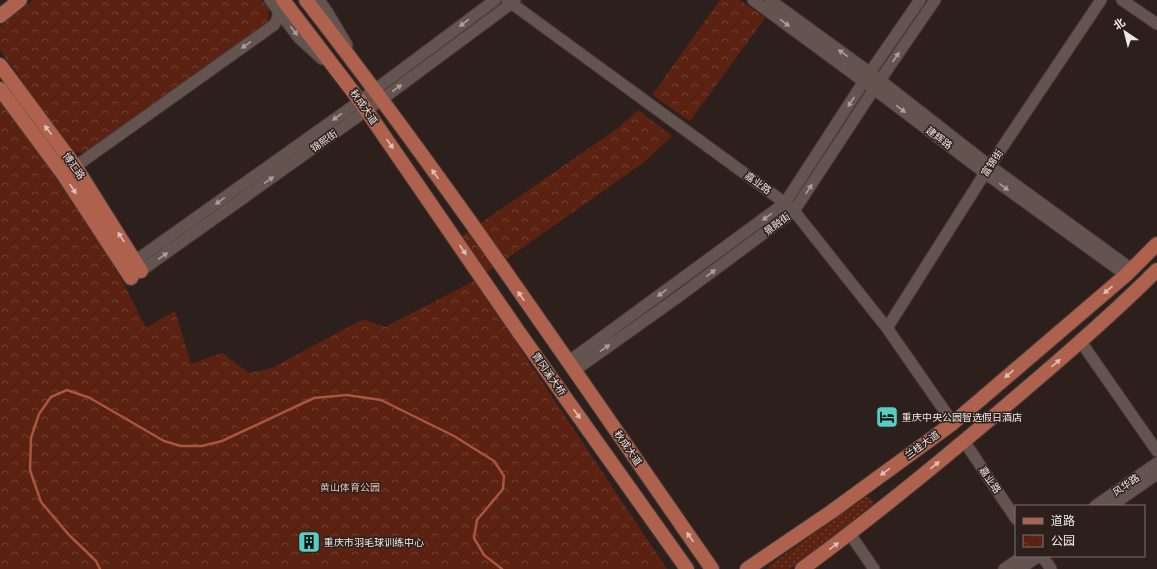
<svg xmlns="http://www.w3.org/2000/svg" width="1157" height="569" viewBox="0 0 1157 569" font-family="Helvetica,'Noto Sans SC',sans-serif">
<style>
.grass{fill:url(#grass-dots)}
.park{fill:url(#park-crowns)}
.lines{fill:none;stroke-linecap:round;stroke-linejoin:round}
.stream{stroke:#aa553f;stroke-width:2.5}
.minor-casing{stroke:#463a38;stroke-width:13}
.major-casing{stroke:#463a38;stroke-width:16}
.minor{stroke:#645450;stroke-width:11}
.major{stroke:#ae614c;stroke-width:14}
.oneway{fill:#ab9e9b}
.oneway2{fill:#dec0b8}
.labels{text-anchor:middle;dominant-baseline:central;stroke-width:3;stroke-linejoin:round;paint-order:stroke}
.street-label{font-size:10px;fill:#f2e9e6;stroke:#2d201c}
.poi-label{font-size:10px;fill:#f2e9e6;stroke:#2d201c;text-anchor:start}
.park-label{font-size:10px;fill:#efbfb2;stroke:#2d201c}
</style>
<defs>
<pattern id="grass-dots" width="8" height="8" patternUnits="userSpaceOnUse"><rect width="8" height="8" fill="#5b2111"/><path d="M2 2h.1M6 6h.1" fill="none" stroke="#734134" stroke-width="1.8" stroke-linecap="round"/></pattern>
<pattern id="park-crowns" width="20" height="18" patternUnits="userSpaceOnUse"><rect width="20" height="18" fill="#5b2111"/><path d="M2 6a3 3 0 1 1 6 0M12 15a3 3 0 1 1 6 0" fill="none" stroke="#734134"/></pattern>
</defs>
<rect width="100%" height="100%" fill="#2d201c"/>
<path class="grass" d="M865,497H869L873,501L872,508L868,514L790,569H767L770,565Z"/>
<path class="park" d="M33,0H261L269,9L268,22L85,153L73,152L36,104L16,72L0,50V26Z
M720,0H740L765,18L690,121L652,95Z
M0,99L59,179L118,273L146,328L175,311L191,364L222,353L249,373L272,368L363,319L385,327L474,281L449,245L618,128L638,110L672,136L643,163L475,281L667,569H0Z"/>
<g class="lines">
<path class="stream" d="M100,569L96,561L69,535L41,502L30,470L31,438L39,414L51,397L67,390L90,398L164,441L181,446H202L222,441L314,398L347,395L381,400L454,436L494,461L504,476L503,489L477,520L474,538L484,555L502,569"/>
<g class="minor-casing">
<path id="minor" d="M270,0L299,38L322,59
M319,0L328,13L347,45
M507,0L785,203L794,211L887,328L953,423
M753,0L874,89L985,173L1126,275
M770,0L880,80L990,166L1130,268
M1122,0L1157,24
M69,171L274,25C278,19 279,16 277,9
M128,266L360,101L495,0
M135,275L381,100L512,3L515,0
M887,328L985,173L1101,0
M1081,342L1157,451
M568,362L785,203L864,81L920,0
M574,371L678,297L794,211L874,89L935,0
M964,441L1016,519
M1095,506L1157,463
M1111,506L1157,474
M850,534L874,569
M1042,556L1051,569
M1004,569L1023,556
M1020,569L1039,556"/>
</g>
<g class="major-casing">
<path id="major" d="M283,0L360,101L518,331L687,569
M306,0C449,184 579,378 712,569
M0,16L20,0
M0,65L75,166L141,271
M0,89L63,174L131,278
M747,569L831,512L953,423L1126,275L1157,244
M802,569C873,517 941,461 1008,404C1059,361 1110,317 1157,270"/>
</g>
<use href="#minor" class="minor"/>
<use href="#major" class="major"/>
</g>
<defs><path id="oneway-solid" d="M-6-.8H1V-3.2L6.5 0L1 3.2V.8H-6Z"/></defs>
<g class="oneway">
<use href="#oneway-solid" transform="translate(464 23) rotate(143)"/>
<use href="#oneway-solid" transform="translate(785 23) rotate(36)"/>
<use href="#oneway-solid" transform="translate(294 31) rotate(52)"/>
<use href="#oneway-solid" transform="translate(246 45) rotate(145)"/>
<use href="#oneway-solid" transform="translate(843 53) rotate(-144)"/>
<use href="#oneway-solid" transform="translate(896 57) rotate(-56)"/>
<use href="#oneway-solid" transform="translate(397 88) rotate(-36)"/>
<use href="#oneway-solid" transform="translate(851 102) rotate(123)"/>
<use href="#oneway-solid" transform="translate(901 109) rotate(37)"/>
<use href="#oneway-solid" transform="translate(337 117) rotate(144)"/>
<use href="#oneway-solid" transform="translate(269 180) rotate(-35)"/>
<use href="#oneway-solid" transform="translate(1004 187) rotate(36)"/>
<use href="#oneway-solid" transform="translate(809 189) rotate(-57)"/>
<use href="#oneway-solid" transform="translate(220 201) rotate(144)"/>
<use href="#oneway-solid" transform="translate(767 217) rotate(144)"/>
<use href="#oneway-solid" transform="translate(163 256) rotate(-35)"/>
<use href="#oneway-solid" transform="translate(711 273) rotate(-37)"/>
<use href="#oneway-solid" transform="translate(662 293) rotate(144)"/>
<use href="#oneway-solid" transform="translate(605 348) rotate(-35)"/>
</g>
<g class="oneway2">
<use href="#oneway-solid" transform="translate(48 130) rotate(-127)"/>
<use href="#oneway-solid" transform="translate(390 144) rotate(55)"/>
<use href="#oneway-solid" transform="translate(435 174) rotate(-126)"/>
<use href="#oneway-solid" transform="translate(73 189) rotate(57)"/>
<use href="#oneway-solid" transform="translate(121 237) rotate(-123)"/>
<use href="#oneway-solid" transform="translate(463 250) rotate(56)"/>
<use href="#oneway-solid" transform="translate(1108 290) rotate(139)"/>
<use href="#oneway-solid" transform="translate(521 296) rotate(-125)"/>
<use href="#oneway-solid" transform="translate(1056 363) rotate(-40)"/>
<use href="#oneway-solid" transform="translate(1009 374) rotate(139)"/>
<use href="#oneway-solid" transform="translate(577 414) rotate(55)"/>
<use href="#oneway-solid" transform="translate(935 465) rotate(-39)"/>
<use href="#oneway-solid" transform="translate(885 472) rotate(144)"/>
<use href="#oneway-solid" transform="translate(690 537) rotate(-125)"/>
<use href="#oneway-solid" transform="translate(834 546) rotate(-36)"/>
</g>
<defs>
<g id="hotel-square" transform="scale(1.15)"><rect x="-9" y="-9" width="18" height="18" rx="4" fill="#57cec2" stroke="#2d201c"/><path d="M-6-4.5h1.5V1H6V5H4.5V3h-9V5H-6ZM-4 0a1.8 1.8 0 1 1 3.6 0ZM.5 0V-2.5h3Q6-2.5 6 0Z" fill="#111"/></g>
<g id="building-square" transform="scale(1.15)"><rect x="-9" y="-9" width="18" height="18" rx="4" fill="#57cec2" stroke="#2d201c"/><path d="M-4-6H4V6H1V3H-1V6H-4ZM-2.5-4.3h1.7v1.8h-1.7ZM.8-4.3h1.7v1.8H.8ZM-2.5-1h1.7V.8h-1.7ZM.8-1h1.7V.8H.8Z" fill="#111"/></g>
</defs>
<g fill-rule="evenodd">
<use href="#hotel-square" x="887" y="417"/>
<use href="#building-square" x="309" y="542"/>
</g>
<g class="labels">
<g class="street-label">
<text transform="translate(364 107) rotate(55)">秋成大道</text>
<text transform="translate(939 138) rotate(37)">建辉路</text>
<text transform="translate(324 141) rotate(-35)">锦熙街</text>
<text transform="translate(992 163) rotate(-56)">富锦街</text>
<text transform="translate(74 166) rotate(55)">博汇路</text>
<text transform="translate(758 183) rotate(36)">嘉业路</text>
<text transform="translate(777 224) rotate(-37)">景融街</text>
<text transform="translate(549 374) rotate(55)">青冈溪大桥</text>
<text transform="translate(922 445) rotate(-36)">兰桂大道</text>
<text transform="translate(628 448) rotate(55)">秋成大道</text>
<text transform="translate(990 480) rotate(56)">嘉业路</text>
<text transform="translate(1126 485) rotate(-35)">风华路</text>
</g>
<g class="poi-label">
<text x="902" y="417">重庆中央公园智选假日酒店</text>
<text x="324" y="542">重庆市羽毛球训练中心</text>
</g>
<g class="park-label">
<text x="350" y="487">黄山体育公园</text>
</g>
</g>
<rect x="1015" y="505" width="130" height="52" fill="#2d201c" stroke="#7c706d"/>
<rect x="1023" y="518" width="20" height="6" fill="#ae614c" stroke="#7c706d"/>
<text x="1051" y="525" font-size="12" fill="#f2e9e6">道路</text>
<rect x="1023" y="535" width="20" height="12" fill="url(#park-crowns)" stroke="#7c706d"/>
<text x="1051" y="545" font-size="12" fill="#f2e9e6">公园</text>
<g transform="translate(1125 32) rotate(325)" stroke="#2d201c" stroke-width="3" paint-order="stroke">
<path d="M0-3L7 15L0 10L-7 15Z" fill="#f2e9e6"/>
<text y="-6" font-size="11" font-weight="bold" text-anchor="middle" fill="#f2e9e6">北</text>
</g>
</svg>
